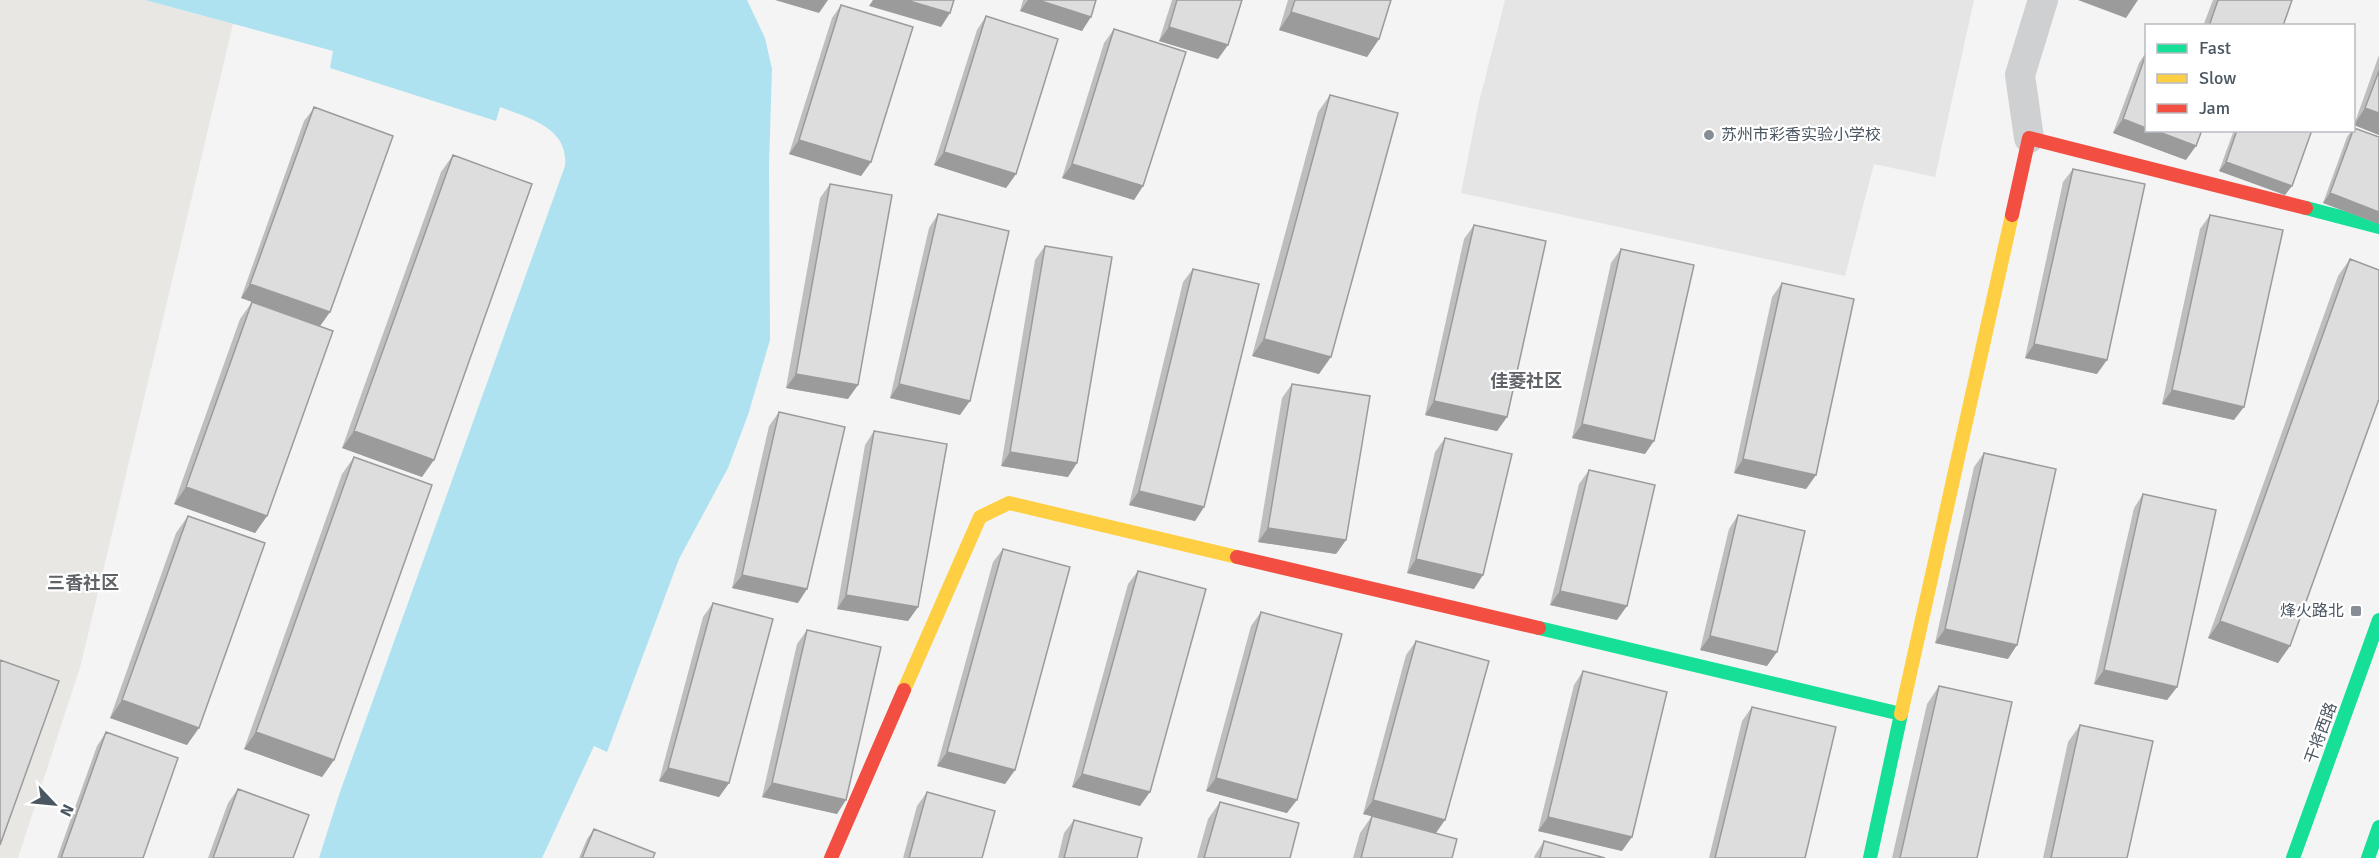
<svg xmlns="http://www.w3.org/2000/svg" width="2379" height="858" viewBox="0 0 2379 858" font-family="Signika,'Noto Sans SC',sans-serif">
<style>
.commercial{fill:#e8e7e3}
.education{fill:#e6e5e6}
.water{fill:#aee2f0}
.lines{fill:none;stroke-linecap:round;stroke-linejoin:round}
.street{stroke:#ced0d2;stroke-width:30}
.fast{stroke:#16e098;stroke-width:14}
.slow{stroke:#ffcf43;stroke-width:14}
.jam{stroke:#f24e42;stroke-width:14}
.wall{fill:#bebebf}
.shaded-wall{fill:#9b9b9b}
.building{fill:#ddddde;stroke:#9b9b9b;stroke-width:1.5}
.poi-dot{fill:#868d94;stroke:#fff;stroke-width:2}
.labels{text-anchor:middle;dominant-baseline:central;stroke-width:4.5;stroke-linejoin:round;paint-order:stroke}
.poi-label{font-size:16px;fill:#4a5661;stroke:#fff;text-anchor:start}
.street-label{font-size:16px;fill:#4a5661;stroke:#fff}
.neighbourhood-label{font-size:18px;font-weight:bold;fill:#5f6368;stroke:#fff}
</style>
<rect width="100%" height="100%" fill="#f4f4f4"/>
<path class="commercial" d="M0,0H145L233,24L81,664L18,858H0Z"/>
<path class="education" d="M1505,0H1974L1935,177L1874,164L1845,276L1461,193L1478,106Z"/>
<path class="water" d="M145,0H747L765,38L772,69L769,166L770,340L748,415L728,468L679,559L607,752L594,746L542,858H319L340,792L565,166C569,128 529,118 500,107L496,121L330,68L333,51Z"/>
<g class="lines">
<path class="street" d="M2029,138L2020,75L2043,0"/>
<path class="fast" d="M2306,208L2379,227
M1539,628L1901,714L1870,858
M2293,858L2379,620
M2368,858L2379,827"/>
<path class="slow" d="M904,690L980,517L1009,503L1237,557
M1901,714L2012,215"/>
<path class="jam" d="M2012,215L2029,138L2306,208
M1237,557L1539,628
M831,858L904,690"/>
</g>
<path class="wall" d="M1023,0H1096L1082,31L1020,11Z
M1172,0H1242L1218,59L1159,41Z
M1288,0H1391L1379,39L1367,57L1279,30Z
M2213,0H2292L2283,26H2203Z
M841,5L871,162L861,176L789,154L832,18Z
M986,16L1016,174L1006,188L934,165L977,30Z
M1114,29L1143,186L1134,200L1062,178L1104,43Z
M2146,52V130L2186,160L2113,133L2139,63Z
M2379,55V135L2354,125Z
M1330,95L1319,374L1252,356L1318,112Z
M314,108L330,312L320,326L241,298L304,121Z
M2234,130H2312L2285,195L2219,171Z
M2352,130L2379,137V224L2323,203L2347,137Z
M453,155L422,477L342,448L441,172Z
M2073,169L2097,374L2025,358L2063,182Z
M830,184L848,399L786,388L820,198Z
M938,214L960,415L890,398L929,228Z
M2210,215L2234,420L2162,404L2200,229Z
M1474,225L1507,417L1497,431L1425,415L1464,239Z
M1045,246L1068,477L1001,466L1035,260Z
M1621,249L1645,454L1572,438L1611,263Z
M2350,259L2290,646L2278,663L2208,638L2338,276Z
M1193,269L1204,507L1195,521L1129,505L1183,282Z
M1782,283L1816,475L1806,489L1734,473L1772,297Z
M252,302L267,516L255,533L174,504L240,319Z
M1292,384L1346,540L1336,554L1258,542L1282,398Z
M779,412L798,603L732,588L769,426Z
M874,431L918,607L908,621L837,609L865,445Z
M1445,438L1474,589L1407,573L1435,452Z
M1984,453L2008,659L1935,643L1974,467Z
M354,457L334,760L322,777L244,749L342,474Z
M1589,470L1617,620L1550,605L1579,484Z
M2143,494L2177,687L2167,700L2094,684L2134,508Z
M1738,515L1767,666L1700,650L1729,529Z
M188,516L187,745L110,718L176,533Z
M1003,549L1015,770L1005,784L937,766L993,562Z
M1138,571L1140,806L1072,787L1128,584Z
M713,603L729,783L719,797L659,781L703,617Z
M1261,612L1287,813L1206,791L1251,626Z
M807,630L837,814L762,797L797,644Z
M1416,641L1436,833L1452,858H1353L1360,833L1372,816L1363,814L1406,655Z
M1583,671L1622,851L1538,831L1574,685Z
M1939,686L1977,858H1892L1927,704Z
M1752,707L1805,858H1709L1742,721Z
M2080,725L2127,858H2043L2068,742Z
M106,732L143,858H57L97,746Z
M238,789L293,858H208L228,803Z
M927,792L982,858H903L917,806Z
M1220,802L1290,858H1197L1208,819Z
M1074,820L1137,858H1058L1064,833Z
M594,829L653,858H579L587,839Z
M1544,841L1605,858H1534L1535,855Z"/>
<path class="shaded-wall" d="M775,0H828L819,13Z
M873,0H906L950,13L941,27L869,6Z
M1028,0H1038L1091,17L1082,31L1020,11Z
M2078,0H2138L2126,18Z
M1291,12L1379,39L1367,57L1279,30Z
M1169,27L1228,45L1218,59L1159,41Z
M2365,108L2379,113V135L2354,125Z
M2123,119L2146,128V130H2154L2196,146L2186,160L2113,133Z
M799,140L871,162L861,176L789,154Z
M944,152L1016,174L1006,188L934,165Z
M2226,162L2292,186L2285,195L2219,171Z
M1072,164L1143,186L1134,200L1062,178Z
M2330,193L2379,212V224L2323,203Z
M250,284L330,312L320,326L241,298Z
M1264,339L1331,357L1319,374L1252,356Z
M2034,344L2107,360L2097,374L2025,358Z
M796,374L858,385L848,399L786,388Z
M899,384L970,401L960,415L890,398Z
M2172,390L2244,407L2234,420L2162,404Z
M1434,401L1507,417L1497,431L1425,415Z
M1582,424L1654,441L1645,454L1572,438Z
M354,431L434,460L422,477L342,448Z
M1010,452L1077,463L1068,477L1001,466Z
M1743,459L1816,475L1806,489L1734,473Z
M186,487L267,516L255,533L174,504Z
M1139,491L1204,507L1195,521L1129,505Z
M1268,528L1346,540L1336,554L1258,542Z
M1416,559L1483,575L1474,589L1407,573Z
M742,575L807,589L798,603L732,588Z
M1560,591L1627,606L1617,620L1550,605Z
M846,595L918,607L908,621L837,609Z
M2220,621L2290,646L2278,663L2208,638Z
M1945,629L2017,645L2008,659L1935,643Z
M1710,636L1777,652L1767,666L1700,650Z
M2104,670L2177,687L2167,700L2094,684Z
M122,700L199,728L187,745L110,718Z
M256,732L334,760L322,777L244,749Z
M947,752L1015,770L1005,784L937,766Z
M668,768L729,783L719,797L659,781Z
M1082,774L1150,792L1140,806L1072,787Z
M1216,778L1297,800L1287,813L1206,791Z
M772,783L846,800L837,814L762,797Z
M1373,800L1445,820L1436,833L1363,814Z
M1548,817L1632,837L1622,851L1538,831Z"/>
<path class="building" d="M906,0H954L950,13Z
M1038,0H1096L1091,17Z
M1177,0H1242L1228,45L1169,27Z
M1295,0H1391L1379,39L1291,12Z
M2218,0H2292L2283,26H2209Z
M841,5L913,27L871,162L799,140Z
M986,16L1058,39L1016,174L944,152Z
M1114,29L1186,52L1143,186L1072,164Z
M2146,54V128L2123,119Z
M2379,71V113L2365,108Z
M1330,95L1398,113L1331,357L1264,339Z
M314,107L393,136L330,312L250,284Z
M2354,128L2379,137V212L2330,193Z
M2154,130H2202L2196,146Z
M2237,130H2312L2292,186L2226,162Z
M453,155L532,184L434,460L354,431Z
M2073,169L2145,184L2107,360L2034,344Z
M830,184L892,195L858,385L796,374Z
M938,214L1009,231L970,401L899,384Z
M2210,215L2283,230L2244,407L2172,390Z
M1474,225L1546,241L1507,417L1434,401Z
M1045,246L1112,257L1077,463L1010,452Z
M1621,249L1694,265L1654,441L1582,424Z
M2350,259L2379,270V399L2290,646L2220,621Z
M1193,269L1259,284L1204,507L1139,491Z
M1782,283L1854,299L1816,475L1743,459Z
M252,302L333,331L267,516L186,487Z
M1292,384L1370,396L1346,540L1268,528Z
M779,412L845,427L807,589L742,575Z
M874,431L947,444L918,607L846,595Z
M1445,438L1512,454L1483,575L1416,559Z
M1984,453L2056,469L2017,645L1945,629Z
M354,457L432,485L334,760L256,732Z
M1589,470L1655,485L1627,606L1560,591Z
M2143,494L2216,510L2177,687L2104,670Z
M1738,515L1805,531L1777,652L1710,636Z
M188,516L265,543L199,728L122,700Z
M1003,549L1070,567L1015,770L947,752Z
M1138,571L1206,589L1150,792L1082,774Z
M713,603L773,619L729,783L668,768Z
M1261,612L1342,634L1297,800L1216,778Z
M807,630L881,647L846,800L772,783Z
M1416,641L1489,661L1445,820L1373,800Z
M0,660L59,681L0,845Z
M1583,671L1667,692L1632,837L1548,817Z
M1939,686L2012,702L1977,858H1900Z
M1752,707L1836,727L1805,858H1715Z
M2080,725L2153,741L2127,858H2051Z
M106,732L178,758L143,858H61Z
M238,789L309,815L293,858H213Z
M927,792L995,811L982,858H909Z
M1220,802L1299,823L1290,858H1204Z
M1372,816L1457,839L1452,858H1361Z
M1074,820L1142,838L1137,858H1064Z
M594,829L655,853L653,858H582Z
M1544,841L1605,858H1540Z"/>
<g class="poi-dot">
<circle cx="1709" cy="135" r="6"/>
<rect x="2350" y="605" width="12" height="12" rx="3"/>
</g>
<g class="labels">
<g class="poi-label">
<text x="1721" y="135">苏州市彩香实验小学校</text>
<text x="2344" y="611" text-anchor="end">烽火路北</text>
</g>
<g class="street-label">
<text transform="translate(2321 733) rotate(-70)">干将西路</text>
</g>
<g class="neighbourhood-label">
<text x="1526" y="381">佳菱社区</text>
<text x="83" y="583">三香社区</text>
</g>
</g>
<rect x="2145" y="24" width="210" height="108" fill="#ffffff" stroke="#b7bbc0" stroke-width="1.5"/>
<rect x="2157" y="44" width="30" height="9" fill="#16e098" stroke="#b7bbc0" stroke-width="1.5"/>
<text x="2199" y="54" font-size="18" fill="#4a5661">Fast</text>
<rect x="2157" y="74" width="30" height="9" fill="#ffcf43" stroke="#b7bbc0" stroke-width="1.5"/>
<text x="2199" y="84" font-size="18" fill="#4a5661">Slow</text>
<rect x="2157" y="104" width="30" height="9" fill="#f24e42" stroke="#b7bbc0" stroke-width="1.5"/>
<text x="2199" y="114" font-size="18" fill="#4a5661">Jam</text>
<g transform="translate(54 804) rotate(116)" stroke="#ffffff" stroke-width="4.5" paint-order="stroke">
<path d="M0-4.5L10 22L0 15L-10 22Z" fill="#4a5661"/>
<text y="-9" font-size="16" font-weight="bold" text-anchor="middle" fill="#4a5661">N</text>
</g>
</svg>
